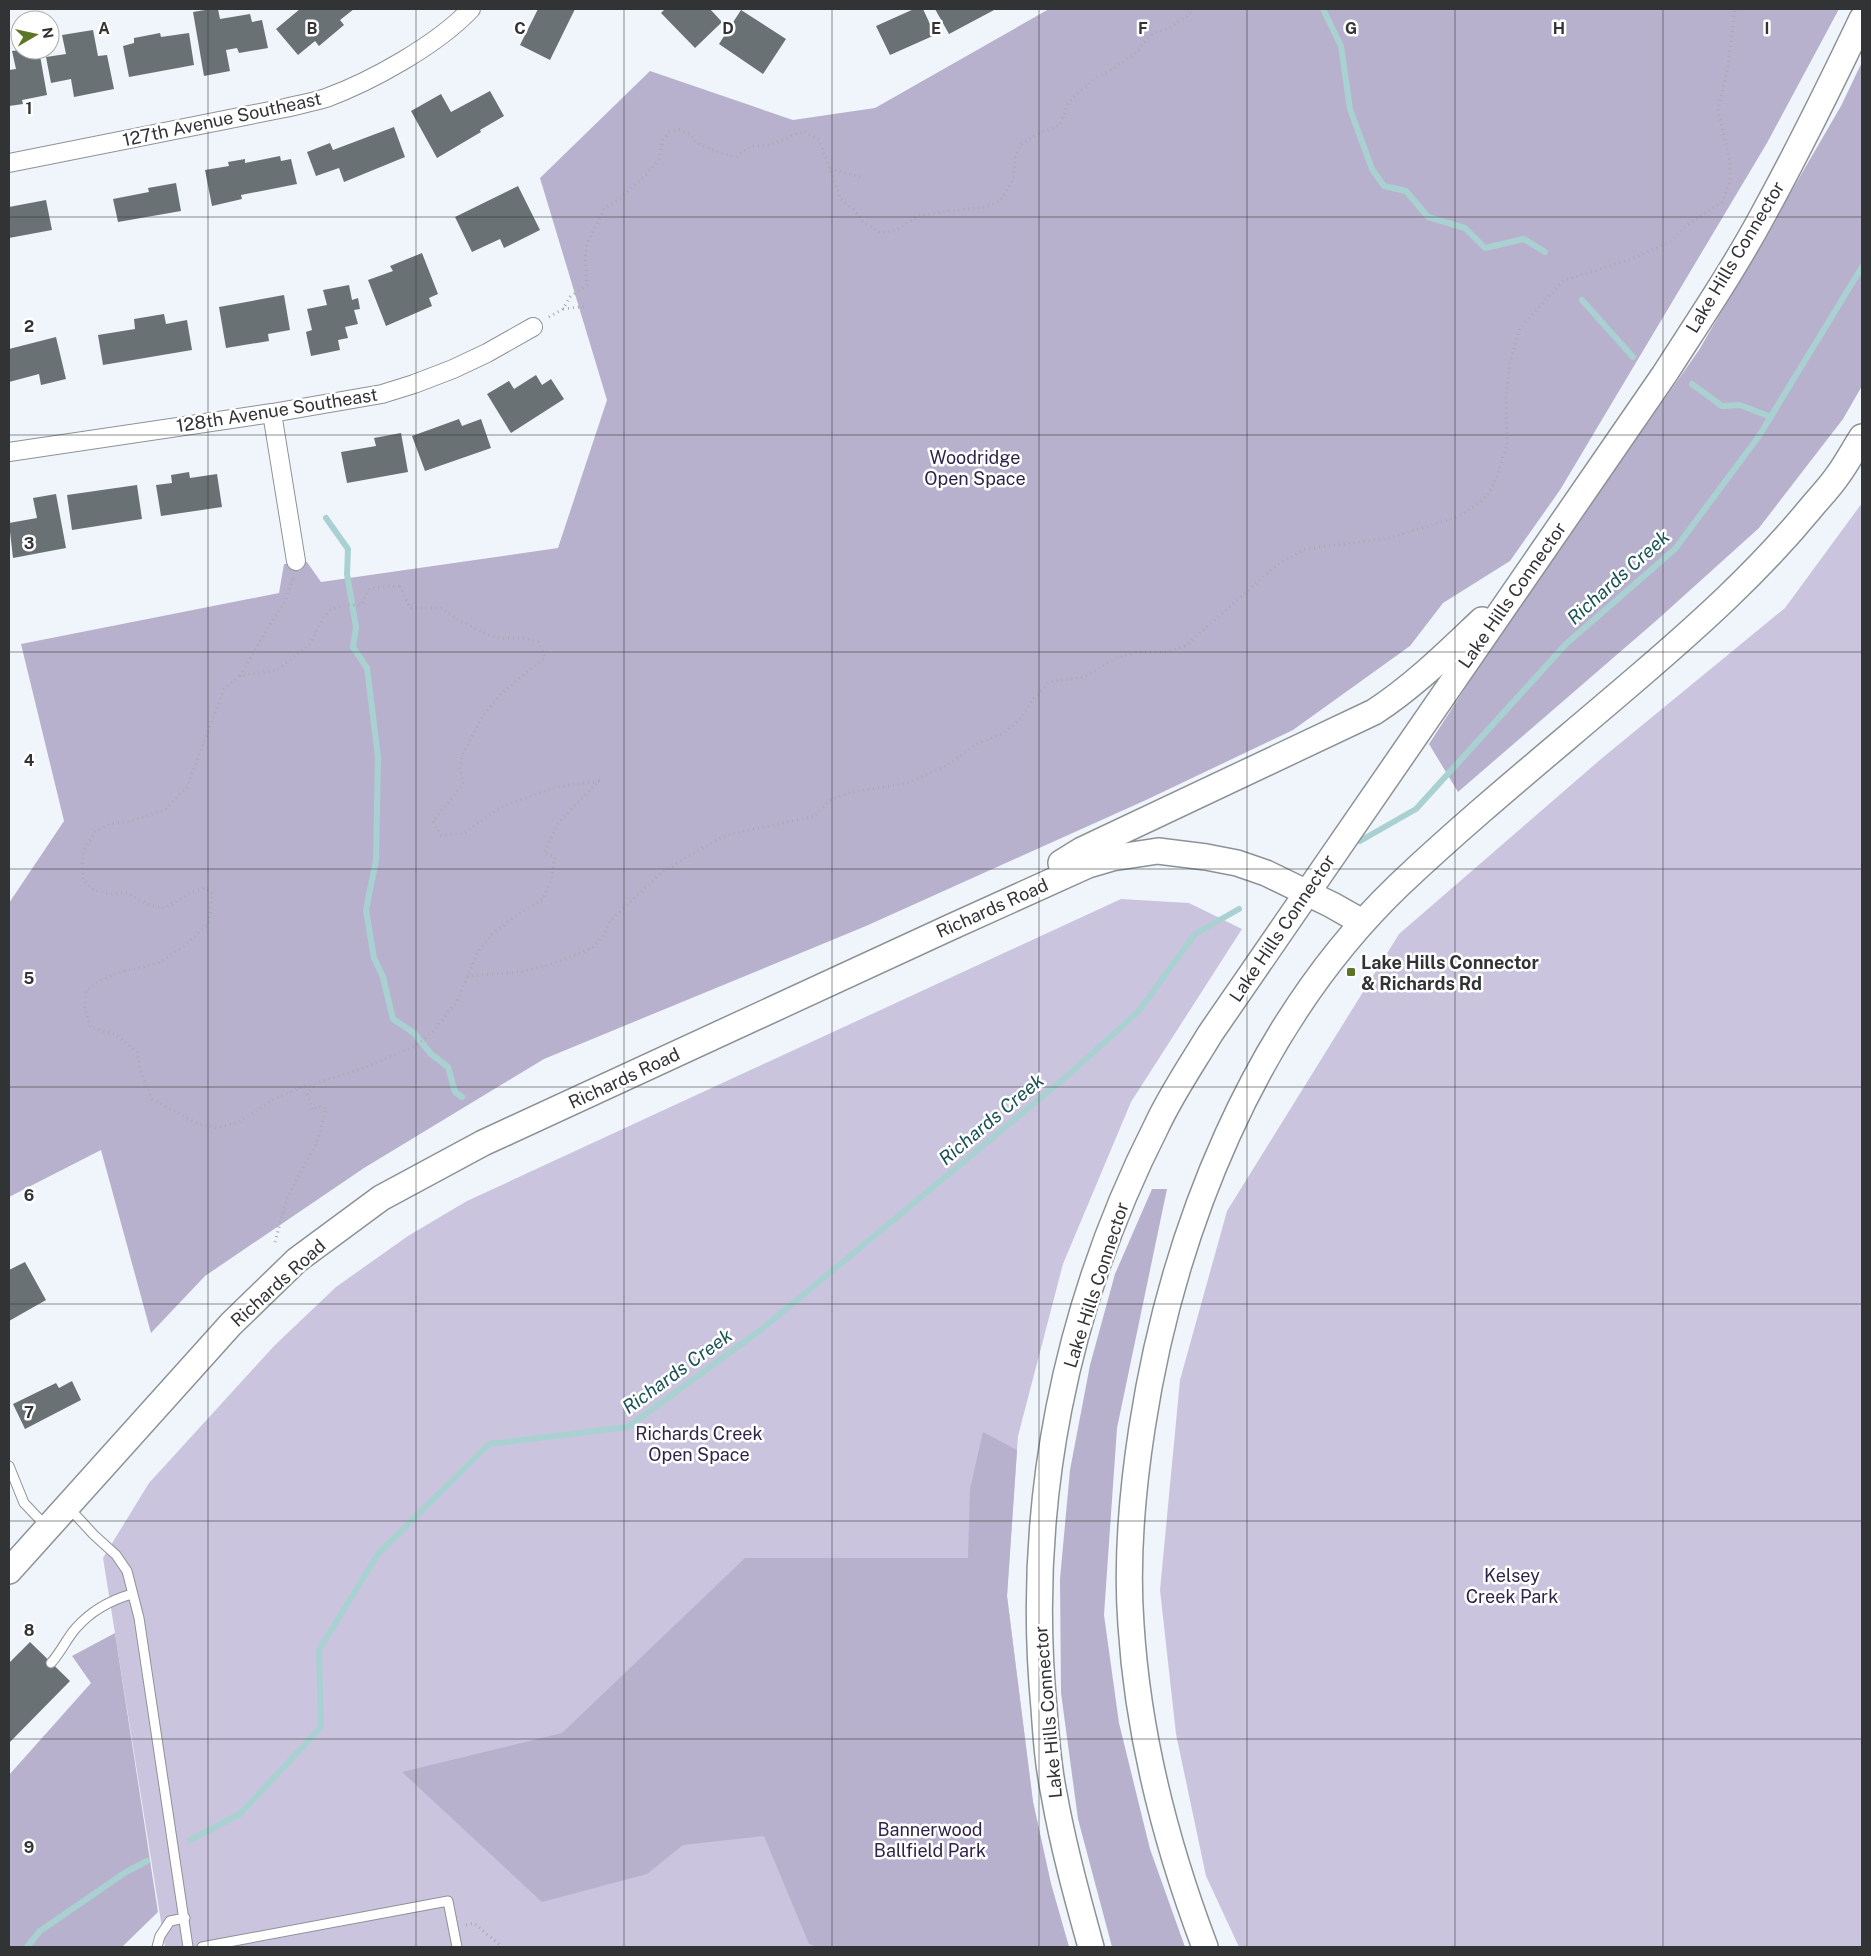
<svg xmlns="http://www.w3.org/2000/svg" width="1871" height="1956" viewBox="0 0 1871 1956" font-family="'Public Sans',sans-serif">
<style>
.green{fill:#cbc4df}
.forest{fill:#b8b1cd}
.lines{fill:none;stroke-linecap:round;stroke-linejoin:round}
.stream{stroke:#aad1d2;stroke-width:6}
.building{fill:#6a7174}
.lane-casing{stroke:#8d9297;stroke-width:11}
.street-casing{stroke:#8d9297;stroke-width:20}
.secondary-casing{stroke:#8d9297;stroke-width:28}
.path{stroke:#a6aaae;stroke-width:3;stroke-dasharray:1 4;stroke-linecap:butt}
.lane{stroke:#fff;stroke-width:9}
.street{stroke:#fff;stroke-width:18}
.secondary{stroke:#fff;stroke-width:25}
.grid{fill:none;stroke:#313335;stroke-width:1;stroke-opacity:0.55}
.poi-dot{fill:#5d7527;stroke:#fff;stroke-width:2}
.labels{text-anchor:middle;dominant-baseline:central;stroke-width:5;stroke-linejoin:round;paint-order:stroke}
.street-label{font-size:18px;fill:#313335;stroke:#fff}
.park-label{font-size:18px;fill:#30234a;stroke:#fff}
.poi-label{font-size:18px;font-weight:bold;fill:#313335;stroke:#fff;text-anchor:start}
.water-label{font-size:19px;font-style:italic;fill:#1a5254;stroke:#fff}
.grid-label{font-size:16px;text-anchor:middle;font-weight:bold;fill:#313335;stroke:#fff;stroke-width:5;stroke-linejoin:round;paint-order:stroke}
</style>
<rect width="100%" height="100%" fill="#eff5fa"/>
<path class="green" d="M1862,503V1947H1239L1206,1876L1176,1734L1160,1590L1180,1380L1227,1211L1399,934L1601,759L1785,608Z
M1121,899L1189,903L1242,929L1131,1102L1063,1264L1018,1436L1007,1596L1033,1802L1051,1884L1069,1947H165L103,1558L149,1483L274,1346L336,1287L408,1236L467,1201Z"/>
<path class="forest" d="M1049,9H1839L1767,143L1560,490L1510,561L1443,603L1410,646L1293,730L1146,800L866,926L544,1059L364,1168L205,1276L151,1333L101,1150L9,1197V903L64,821L21,644L279,593L284,564L307,562L321,582L558,548L607,400L540,178L650,71L793,120L875,108Z
M1862,62V386L1843,419L1759,528L1657,620L1458,792L1429,744L1515,611L1699,350L1841,106Z
M1152,1189H1167L1117,1428L1104,1615L1119,1723L1150,1849L1185,1947H1112L1078,1819L1061,1693L1060,1579L1070,1470L1090,1365L1115,1274Z
M983,1432L1017,1450L1007,1596L1033,1802L1051,1884L1069,1947H818L809,1944L764,1836L683,1845L647,1874L542,1902L402,1772L562,1733L745,1558H968L970,1489Z
M115,1633L158,1912L122,1947H9V1775L91,1683L72,1656Z"/>
<g class="lines">
<path class="stream" d="M1323,9L1341,46L1350,109L1372,169L1384,186L1406,191L1428,217L1465,228L1485,248L1524,239L1545,252
M1582,300L1633,357
M1692,384L1722,406L1740,405L1771,417
M326,518L348,549L347,574L356,627L353,647L367,668L378,757L376,860L366,910L374,958L383,977L393,1019L414,1033L431,1054L448,1067L455,1092L462,1097
M1360,841L1416,809L1566,644L1675,549L1759,436L1862,267
M190,1840L240,1814L321,1727L319,1650L378,1554L489,1444L628,1427L762,1329L1067,1076L1138,1012L1195,934L1239,909
M27,1947L40,1931L126,1872L147,1861"/>
</g>
<path class="building" d="M211,9H218L220,19L250,14L252,22L262,20L268,48L239,53L237,48L226,50L230,71L204,76L193,12Z
M300,9H354L340,20L344,25L319,46L315,41L298,55L276,29Z
M538,9H575L550,60L520,45Z
M665,9H710L722,22L695,48L661,13Z
M914,9H923L935,35L890,55L876,26Z
M935,9H996L949,34Z
M741,10L786,39L763,74L719,44Z
M93,30L98,56L107,55L114,89L74,97L71,79L51,83L46,57L66,54L62,35Z
M160,33L161,37L189,33L194,65L129,77L123,46L134,43V38Z
M20,50H39L47,95L22,100L23,104L9,106V70L16,69L12,51Z
M490,91L504,116L480,130L481,132L437,158L411,111L441,94L451,112Z
M394,127L405,157L344,182L339,168L316,176L307,152L330,143L333,150Z
M280,156L281,161L291,159L297,184L241,195L242,199L212,206L205,170L229,166L228,162L245,159V163Z
M176,183L181,211L118,222L113,199L149,192L148,188Z
M518,186L540,230L504,248L500,239L472,252L455,217Z
M46,200L52,230L9,238V207Z
M422,253L438,294L429,298L432,306L386,326L368,280L393,271L390,266Z
M349,285L352,300L358,298L360,309L354,310L358,324L345,327L348,338L338,340L340,350L311,356L306,332L312,330L307,309L327,305L323,290Z
M284,295L290,330L268,334L269,341L226,348L219,307Z
M164,314L166,324L187,320L192,350L103,365L98,335L135,329L134,319Z
M56,337L66,379L41,385L39,374L9,382V349Z
M536,375L542,385L551,379L564,399L511,433L487,394L509,381L514,389Z
M459,419L462,426L481,419L491,448L425,471L412,436Z
M401,433L408,472L347,483L341,452L376,446L374,438Z
M189,472L190,478L217,474L222,507L161,516L156,485L172,483L171,475Z
M137,485L142,519L72,530L67,495Z
M56,494L66,548L13,558L9,523L37,518L33,498Z
M25,1262L46,1300L9,1321V1270Z
M72,1381L81,1400L25,1429L13,1404L56,1383L59,1388Z
M30,1642L70,1681L9,1743V1663Z"/>
<g class="lines">
<g class="lane-casing">
<path id="lane" d="M9,1466L24,1503L46,1526
M69,1508L94,1535L116,1555L127,1571L139,1618L188,1947
M51,1663C61,1652 67,1638 76,1628C91,1611 111,1600 132,1594
M157,1947L160,1936L170,1921L185,1918
M202,1947L448,1901L457,1947"/>
</g>
<g class="street-casing">
<path id="street" d="M9,163L285,108C298,105 313,102 326,98C372,81 437,45 471,9
M272,413L296,561
M9,452L272,413L382,394L414,384L453,369L487,353L533,327"/>
</g>
<g class="secondary-casing">
<path id="secondary" d="M1061,863L1082,850L1374,712C1414,686 1447,653 1482,620
M9,1571L231,1324L297,1260L381,1198L483,1143L951,927L1088,865L1112,858L1158,851L1206,857L1237,863L1266,873L1332,905L1362,922
M1091,1947C1077,1897 1063,1846 1054,1794C1048,1766 1046,1737 1044,1708C1025,1506 1065,1306 1157,1125C1172,1093 1192,1064 1210,1034L1664,375C1698,322 1734,269 1764,213C1799,149 1831,84 1862,19
M1205,1947C1166,1844 1138,1735 1131,1625C1126,1558 1132,1493 1142,1428C1172,1232 1254,1024 1399,885C1475,813 1557,747 1636,679C1699,625 1757,573 1810,509C1819,498 1830,487 1838,475C1847,463 1854,449 1862,437"/>
</g>
<path class="path" d="M830,169L864,178
M563,309L587,306
M549,317L563,309L570,297L587,285L585,257L587,243L605,208L618,200L646,175L659,159L663,140L670,132L679,130L690,134L697,143L713,150L735,157L751,146L770,145L804,131L819,140L841,199L855,211L864,223L881,233L896,230L919,215L984,207L1000,201L1013,180L1015,158L1020,145L1039,133L1056,127L1060,124L1069,102L1078,93L1098,77L1114,68L1138,51L1145,41L1154,33L1169,28L1187,16L1193,9
M400,586L410,608H442L458,620L486,634L501,638H524L538,642L545,657L502,693L483,716L463,753L460,768L463,784L433,821L441,835L463,834L501,807L556,787L599,781L558,823L544,853L555,857L551,881L542,900L521,912L491,935L477,954L457,1001L432,1033L415,1046L364,1068L317,1083L304,1086L272,1100L239,1122L217,1128L198,1124L152,1099L141,1073L137,1052L115,1034L91,1028L85,1008L86,991L96,983L117,973L158,963L184,946L209,923L212,893L205,888L193,892L165,908L149,905L125,892L109,894L93,890L83,880L82,861L85,848L95,832L110,824L130,821L165,810L187,787L224,689L240,676L277,670L311,643L323,618L331,609L345,605H361L370,588Z
M240,676L269,626L285,602L293,579
M467,976L521,972L554,963L583,952L593,947L604,935L610,921L662,872L704,847L727,835L815,816L829,801L848,793L907,783L946,766L977,744L1004,733L1021,718L1032,701L1049,682L1085,677L1114,659L1136,652H1166L1185,646L1278,564L1305,549L1389,538L1457,517L1475,506L1488,495L1498,474L1507,444L1506,397L1510,362L1520,328L1563,281L1631,259L1670,242L1687,225L1722,202L1730,181V161L1718,110L1728,66L1735,9
M275,1242L287,1198L317,1142L326,1108L318,1106L313,1110L307,1094L316,1084
M466,1925L474,1923L502,1947"/>
<use href="#lane" class="lane"/>
<use href="#street" class="street"/>
<use href="#secondary" class="secondary"/>
</g>
<path class="grid" d="M208,9V1947M416,9V1947M624,9V1947M832,9V1947M1039,9V1947M1247,9V1947M1455,9V1947M1663,9V1947M9,217H1862M9,435H1862M9,652H1862M9,869H1862M9,1087H1862M9,1304H1862M9,1521H1862M9,1739H1862"/>
<rect class="poi-dot" x="1346" y="967" width="10" height="10" rx="2.5"/>
<g class="labels">
<g class="street-label">
<text transform="translate(222 119) rotate(-12)">127th Avenue Southeast</text>
<text transform="translate(1735 257) rotate(-59)">Lake Hills Connector</text>
<text transform="translate(277 410) rotate(-9)">128th Avenue Southeast</text>
<text transform="translate(1512 595) rotate(-55)">Lake Hills Connector</text>
<text transform="translate(992 908) rotate(-24)">Richards Road</text>
<text transform="translate(1282 928) rotate(-56)">Lake Hills Connector</text>
<text transform="translate(624 1078) rotate(-25)">Richards Road</text>
<text transform="translate(278 1283) rotate(-42)">Richards Road</text>
<text transform="translate(1096 1285) rotate(-72)">Lake Hills Connector</text>
<text transform="translate(1048 1712) rotate(-95)">Lake Hills Connector</text>
</g>
<g class="park-label">
<text x="975" y="457">Woodridge<tspan x="975" dy="21">Open Space</tspan></text>
<text x="699" y="1433">Richards Creek<tspan x="699" dy="21">Open Space</tspan></text>
<text x="1512" y="1575">Kelsey<tspan x="1512" dy="21">Creek Park</tspan></text>
<text x="930" y="1829">Bannerwood<tspan x="930" dy="21">Ballfield Park</tspan></text>
</g>
<g class="poi-label">
<text x="1361" y="962">Lake Hills Connector<tspan x="1361" dy="21">&amp; Richards Rd</tspan></text>
</g>
<g class="water-label">
<text transform="translate(1618 577) rotate(-42)">Richards Creek</text>
<text transform="translate(991 1119) rotate(-40)">Richards Creek</text>
<text transform="translate(677 1371) rotate(-36)">Richards Creek</text>
</g>
</g>
<g class="grid-label">
<text x="104" y="34">A</text>
<text x="312" y="34">B</text>
<text x="520" y="34">C</text>
<text x="728" y="34">D</text>
<text x="936" y="34">E</text>
<text x="1143" y="34">F</text>
<text x="1351" y="34">G</text>
<text x="1559" y="34">H</text>
<text x="1767" y="34">I</text>
<text x="29" y="114">1</text>
<text x="29" y="332">2</text>
<text x="29" y="549">3</text>
<text x="29" y="766">4</text>
<text x="29" y="984">5</text>
<text x="29" y="1201">6</text>
<text x="29" y="1418">7</text>
<text x="29" y="1636">8</text>
<text x="29" y="1853">9</text>
</g>
<rect width="1871" height="1956" fill="none" stroke="#313335" stroke-width="20"/>
<g transform="translate(35 35) rotate(81)"><circle r="24" fill="#ffffff" stroke="#adadae"/>
<path d="M0-4L9 19L0 12L-9 19Z" fill="#5d7527"/>
<text y="-8" font-size="14" font-weight="bold" text-anchor="middle" fill="#313335">N</text>
</g>
</svg>
